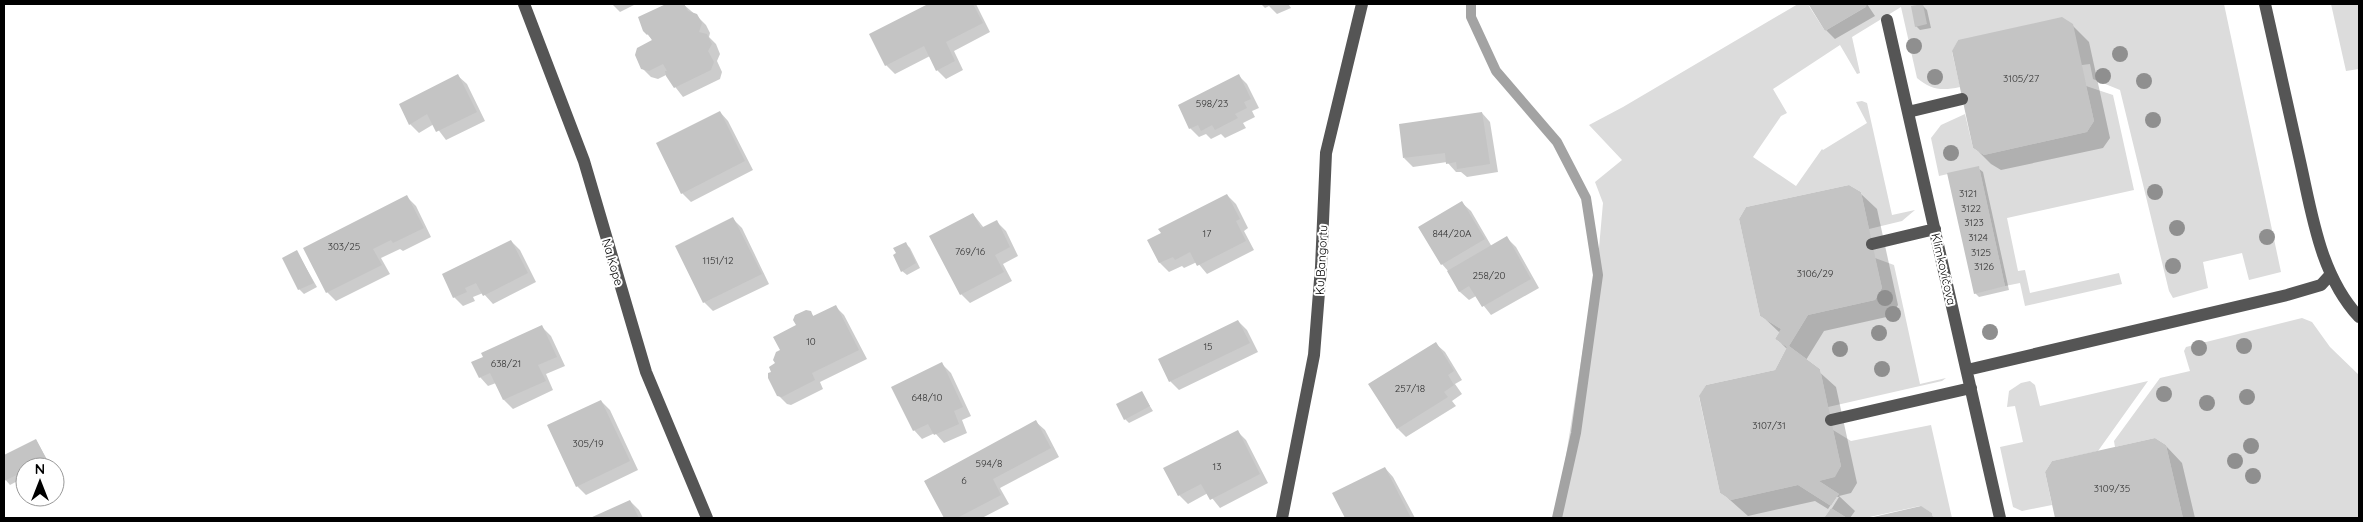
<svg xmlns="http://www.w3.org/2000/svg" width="2363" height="522" viewBox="0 0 2363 522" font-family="Quicksand,sans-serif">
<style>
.green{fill:#dcdcdc}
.shadow{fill:#0003}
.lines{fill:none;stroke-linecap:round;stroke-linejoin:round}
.stream{stroke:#a3a3a3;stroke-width:10}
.building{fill:#c4c4c4}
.minor{stroke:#555;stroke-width:12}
.tree{fill:#8f8f8f}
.labels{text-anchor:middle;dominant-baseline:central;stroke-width:4;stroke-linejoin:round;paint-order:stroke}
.number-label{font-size:10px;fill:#313131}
.street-label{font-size:12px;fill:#000;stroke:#fff}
</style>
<rect width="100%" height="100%" fill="#fff"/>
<path class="green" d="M1798,4H1812L1809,6L1825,31L1866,7L1865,4H2224L2281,272L2249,280L2242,253L2203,262L2208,288L2173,298L2169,291L2120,90L2093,79L2090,64L2082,65L1958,40L1952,52L1960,87C1942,91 1931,90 1917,78L1901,7L1852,37L1860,73L1857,74L1840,45L1773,89L1787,113L1781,116L1753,157L1796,186L1822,149L1823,150L1867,123L1856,102L1862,101L1867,103L1892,215L1915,210L1902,221L1869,229L1861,192L1849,185L1746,207L1739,219L1760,316L1781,329L1775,339L1787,347L1775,370L1706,385L1699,397L1720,493L1731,500L1798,485L1831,506L1839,494L1819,481L1834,477L1841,466L1833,430L1851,441L1931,425L1952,518H1933L1932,513L1920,506L1865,518H1847L1831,508L1824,518H1554L1558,506L1599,248L1603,203L1595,182L1622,160L1589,125L1623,107Z
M2331,4H2359V69L2346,71Z
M2086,86L2113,95L2134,190L2007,218L2018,271L2025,270L2030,293L2119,273L2122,284L2025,306L2020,283L2005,286L1979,167L1939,176L1931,138L1941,125L1965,114L1973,148L1984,155L2087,132L2094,121Z
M1875,258L1894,265L1920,384L1946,378L1942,381L1828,407L1820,369L1789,346L1808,315L1875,300L1882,288Z
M2302,318L2312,322L2330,347L2359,375V518H2183L2166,445L2155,438L2115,447L2114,441L2160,378L2190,371L2184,351L2186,347Z
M2030,381L2035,385L2040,406L2148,381L2098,451L2052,461L2045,472L2052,505L2022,511L2013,507L2000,447L2023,442L2015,406L2007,407L2009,391L2021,383Z"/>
<path class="shadow" d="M612,4H636L620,12Z
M668,4H683L697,16L706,25L710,33L709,37L716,44L720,54L717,61L722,72L720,79L683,97L666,75L658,79L651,77L642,68L653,41L644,30L640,18Z
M930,4H976L990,32L954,51L963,70L946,79L937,70L930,56L895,74L886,65L871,34Z
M1261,4H1291L1289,5L1291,8L1277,14L1269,6L1265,8Z
M1814,4H1867L1875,16L1835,39L1826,30L1811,6Z
M1922,5L1927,10L1931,28L1920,30L1916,26Z
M2072,25L2089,42L2110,138L2103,148L2001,170L1991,164L1974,147Z
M458,76L467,84L485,121L446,140L434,124L419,133L410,124Z
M1239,76L1247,84L1259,108L1252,111L1255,117L1243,123L1246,128L1225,138L1221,134L1211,139L1206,134L1199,137L1190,128Z
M720,112L728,121L753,170L691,202L682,193Z
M1482,113L1490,122L1498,172L1467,177L1461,172H1456L1447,162L1413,167L1404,158Z
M1978,168L1983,172L2009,290L1979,297L1975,293Z
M1860,193L1877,209L1898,305L1891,316L1824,331L1806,360L1836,387L1857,483L1851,493L1839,496L1855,511L1850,518H1826L1839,497H1836L1828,509L1815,501L1748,516L1721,492L1776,371L1788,350L1776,338L1780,333L1761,315Z
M1227,195L1236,204L1248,228L1244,231L1254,250L1207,274L1197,262L1184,268L1182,266L1169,272L1160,263L1149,241Z
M407,197L416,206L431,237L403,251L400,249L381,258L390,274L336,301L327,292Z
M1462,203L1471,211L1492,247L1507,238L1516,247L1539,288L1491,315L1476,296L1469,300L1460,292L1448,271L1442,264Z
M973,214L984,228L997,222L1006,231L1018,256L1003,264L1012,281L970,303L961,294Z
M733,219L742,228L769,284L713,311L704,302Z
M511,241L520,250L536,282L493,304L483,293L473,297L475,301L463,306L454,297Z
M906,244L910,248L920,268L907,275L902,271Z
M297,252L317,287L304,294L299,289Z
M835,306L844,315L867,359L820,382L823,389L791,405L787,404L778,395L772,372L782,351L797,325L810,312L814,317Z
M1238,321L1247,330L1258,352L1179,390L1170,381Z
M542,327L551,336L565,366L546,374L553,390L513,409L504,400L496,383L488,386L480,377Z
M1436,344L1445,352L1462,380L1455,384L1462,394L1452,401L1456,406L1406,437L1398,429Z
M942,364L951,373L971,416L962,420L967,433L944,443L935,433L922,439L914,430Z
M1141,392L1153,411L1129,423L1125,419Z
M601,401L610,410L638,470L586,495L577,486Z
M1036,422L1045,430L1059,457L1000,488L1009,504L982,518H945L925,481Z
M1237,431L1246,440L1268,483L1220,508L1208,493L1188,504L1179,495Z
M36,440L50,465L45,467H25V477L10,485L4,478V456Z
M2166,446L2182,463L2195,518H2057L2047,472Z
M1385,468L1393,477L1415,518H1347L1334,494Z
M630,501L639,510L643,518H593Z
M1920,508L1935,518H1871Z"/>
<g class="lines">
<path class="stream" d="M1471,4V17L1496,71L1557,142L1586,198L1598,275L1576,433L1557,518"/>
</g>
<path class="building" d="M666,4H684L688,11L697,14L702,23L699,32L707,34L712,44L708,51L714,62L711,70L674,88L666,76L665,71H667L663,64L649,71L641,69L635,55L637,48L652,40L648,34L647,35L643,31L638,17Z
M928,4H973L983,23L946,42L955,61L936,71L924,46L885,66L869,34Z
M1812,4H1865L1867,6L1825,31L1809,5Z
M1923,4L1927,24L1915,27L1911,6Z
M2062,17L2073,24L2094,121L2087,132L1984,155L1973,148L1952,51L1958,40Z
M458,74L477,112L436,132L427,114L409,125L399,104Z
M1239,74L1251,99L1244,102L1247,108L1235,114L1238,118L1215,130L1212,125L1201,131L1198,125L1189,129L1178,105Z
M720,111L745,161L681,194L656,143Z
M1482,112L1490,164L1457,169L1456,162L1446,164L1445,153L1403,158L1399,124Z
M1979,166L2005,286L1974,294L1947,173Z
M1849,185L1861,192L1882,288L1875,300L1808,315L1789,346L1820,369L1841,466L1835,477L1819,481L1839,494L1831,506L1798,485L1731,500L1720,493L1699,396L1706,385L1775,370L1787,347L1775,339L1781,329L1760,316L1739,219L1746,207Z
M1227,194L1240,219L1236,221L1246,241L1197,266L1190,252L1175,260L1173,257L1159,263L1147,240L1161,233L1158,229Z
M407,195L424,228L393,243L391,240L373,249L382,265L326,293L303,248Z
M1462,201L1485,239L1441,265L1418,227Z
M973,213L981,228L997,220L1010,247L995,255L1004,272L960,295L929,236Z
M733,217L762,274L703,303L675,246Z
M1507,236L1531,279L1482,307L1469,286L1459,292L1447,271Z
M511,240L528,273L483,296L476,283L465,288L467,292L453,298L442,274Z
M906,242L916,263L901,272L893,255L896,253L893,248Z
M297,250L314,283L298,290L282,258Z
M836,305L859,350L812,373L815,380L782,397L777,396L768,378V373L771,372L769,367L775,363L773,360L776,352L780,350L773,337L796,325L793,320L795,315L806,310L811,311L813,316Z
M1238,320L1250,343L1169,382L1158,359Z
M542,325L557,357L538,365L546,381L503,400L490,373L479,378L471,362L483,357L481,353Z
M1436,342L1454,371L1448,375L1454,385L1444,392L1448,397L1397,429L1368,384Z
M942,362L963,407L954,411L959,424L934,435L928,424L913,431L891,387Z
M1142,391L1150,406L1124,420L1116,404Z
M601,400L630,461L576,487L547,425Z
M1036,420L1051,448L993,479L1001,495L957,518H944L924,481Z
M1238,430L1260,474L1210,500L1201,484L1178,496L1163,468Z
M2155,438L2166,445L2183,518H2055L2045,472L2052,461Z
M36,439L47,460L33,467H25V471L4,481V455Z
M1385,467L1411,518H1345L1332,493Z
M630,500L639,518H590Z
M1921,506L1932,513L1933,518H1869Z
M1831,508L1847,518H1824Z"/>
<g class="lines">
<path class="minor" d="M524,4L584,161L646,372L707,518
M2265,4C2277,56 2288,109 2300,161C2312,214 2320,275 2359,317
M1887,20L2000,518
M1908,112L1962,99
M1872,244L1935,229
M1967,370L2287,295L2321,285L2331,274
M1831,420L1971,388
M1282,518L1314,355L1321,267L1326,153L1362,4"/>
</g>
<g class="tree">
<circle cx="1914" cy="46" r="8"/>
<circle cx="2120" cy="54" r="8"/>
<circle cx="2103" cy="76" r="8"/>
<circle cx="1935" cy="77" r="8"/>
<circle cx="2144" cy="81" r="8"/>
<circle cx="2153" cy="120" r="8"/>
<circle cx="1951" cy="153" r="8"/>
<circle cx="2155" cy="192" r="8"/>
<circle cx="2177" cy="228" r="8"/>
<circle cx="2267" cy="237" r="8"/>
<circle cx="2173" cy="266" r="8"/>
<circle cx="1885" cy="298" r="8"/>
<circle cx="1893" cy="314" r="8"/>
<circle cx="1990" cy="332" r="8"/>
<circle cx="1879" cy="333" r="8"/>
<circle cx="2244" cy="346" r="8"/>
<circle cx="2199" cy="348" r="8"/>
<circle cx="1840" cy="349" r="8"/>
<circle cx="1882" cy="369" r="8"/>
<circle cx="2164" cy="394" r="8"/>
<circle cx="2247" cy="397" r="8"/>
<circle cx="2207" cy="403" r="8"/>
<circle cx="2251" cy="446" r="8"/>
<circle cx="2235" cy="461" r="8"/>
<circle cx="2253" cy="476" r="8"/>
</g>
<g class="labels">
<g class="number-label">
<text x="2021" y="78">3105/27</text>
<text x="1212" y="103">598/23</text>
<text x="1968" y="193">3121</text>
<text x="1971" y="208">3122</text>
<text x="1974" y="222">3123</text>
<text x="1207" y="233">17</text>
<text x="1452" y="233">844/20A</text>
<text x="1978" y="237">3124</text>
<text x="344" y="246">303/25</text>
<text x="970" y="251">769/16</text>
<text x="1981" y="252">3125</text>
<text x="718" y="260">1151/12</text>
<text x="1984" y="266">3126</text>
<text x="1815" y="273">3106/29</text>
<text x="1489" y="275">258/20</text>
<text x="811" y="341">10</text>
<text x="1208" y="346">15</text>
<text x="506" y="363">638/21</text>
<text x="1410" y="388">257/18</text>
<text x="927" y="397">648/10</text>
<text x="1769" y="425">3107/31</text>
<text x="588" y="443">305/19</text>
<text x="989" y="463">594/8</text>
<text x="1217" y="466">13</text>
<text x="964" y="480">6</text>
<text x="2112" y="488">3109/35</text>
</g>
<g class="street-label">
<text transform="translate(1321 260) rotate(-87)">Ku Bangortu</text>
<text transform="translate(613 262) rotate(74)">Na Kope</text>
<text transform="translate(1944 269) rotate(77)">Klimkovičova</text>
</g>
</g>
<rect width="2363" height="522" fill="none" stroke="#000000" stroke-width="10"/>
<g transform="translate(40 482)"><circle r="24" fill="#ffffff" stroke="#999999"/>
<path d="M0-4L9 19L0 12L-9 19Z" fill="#000000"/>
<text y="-8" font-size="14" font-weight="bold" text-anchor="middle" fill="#000000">N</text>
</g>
</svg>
